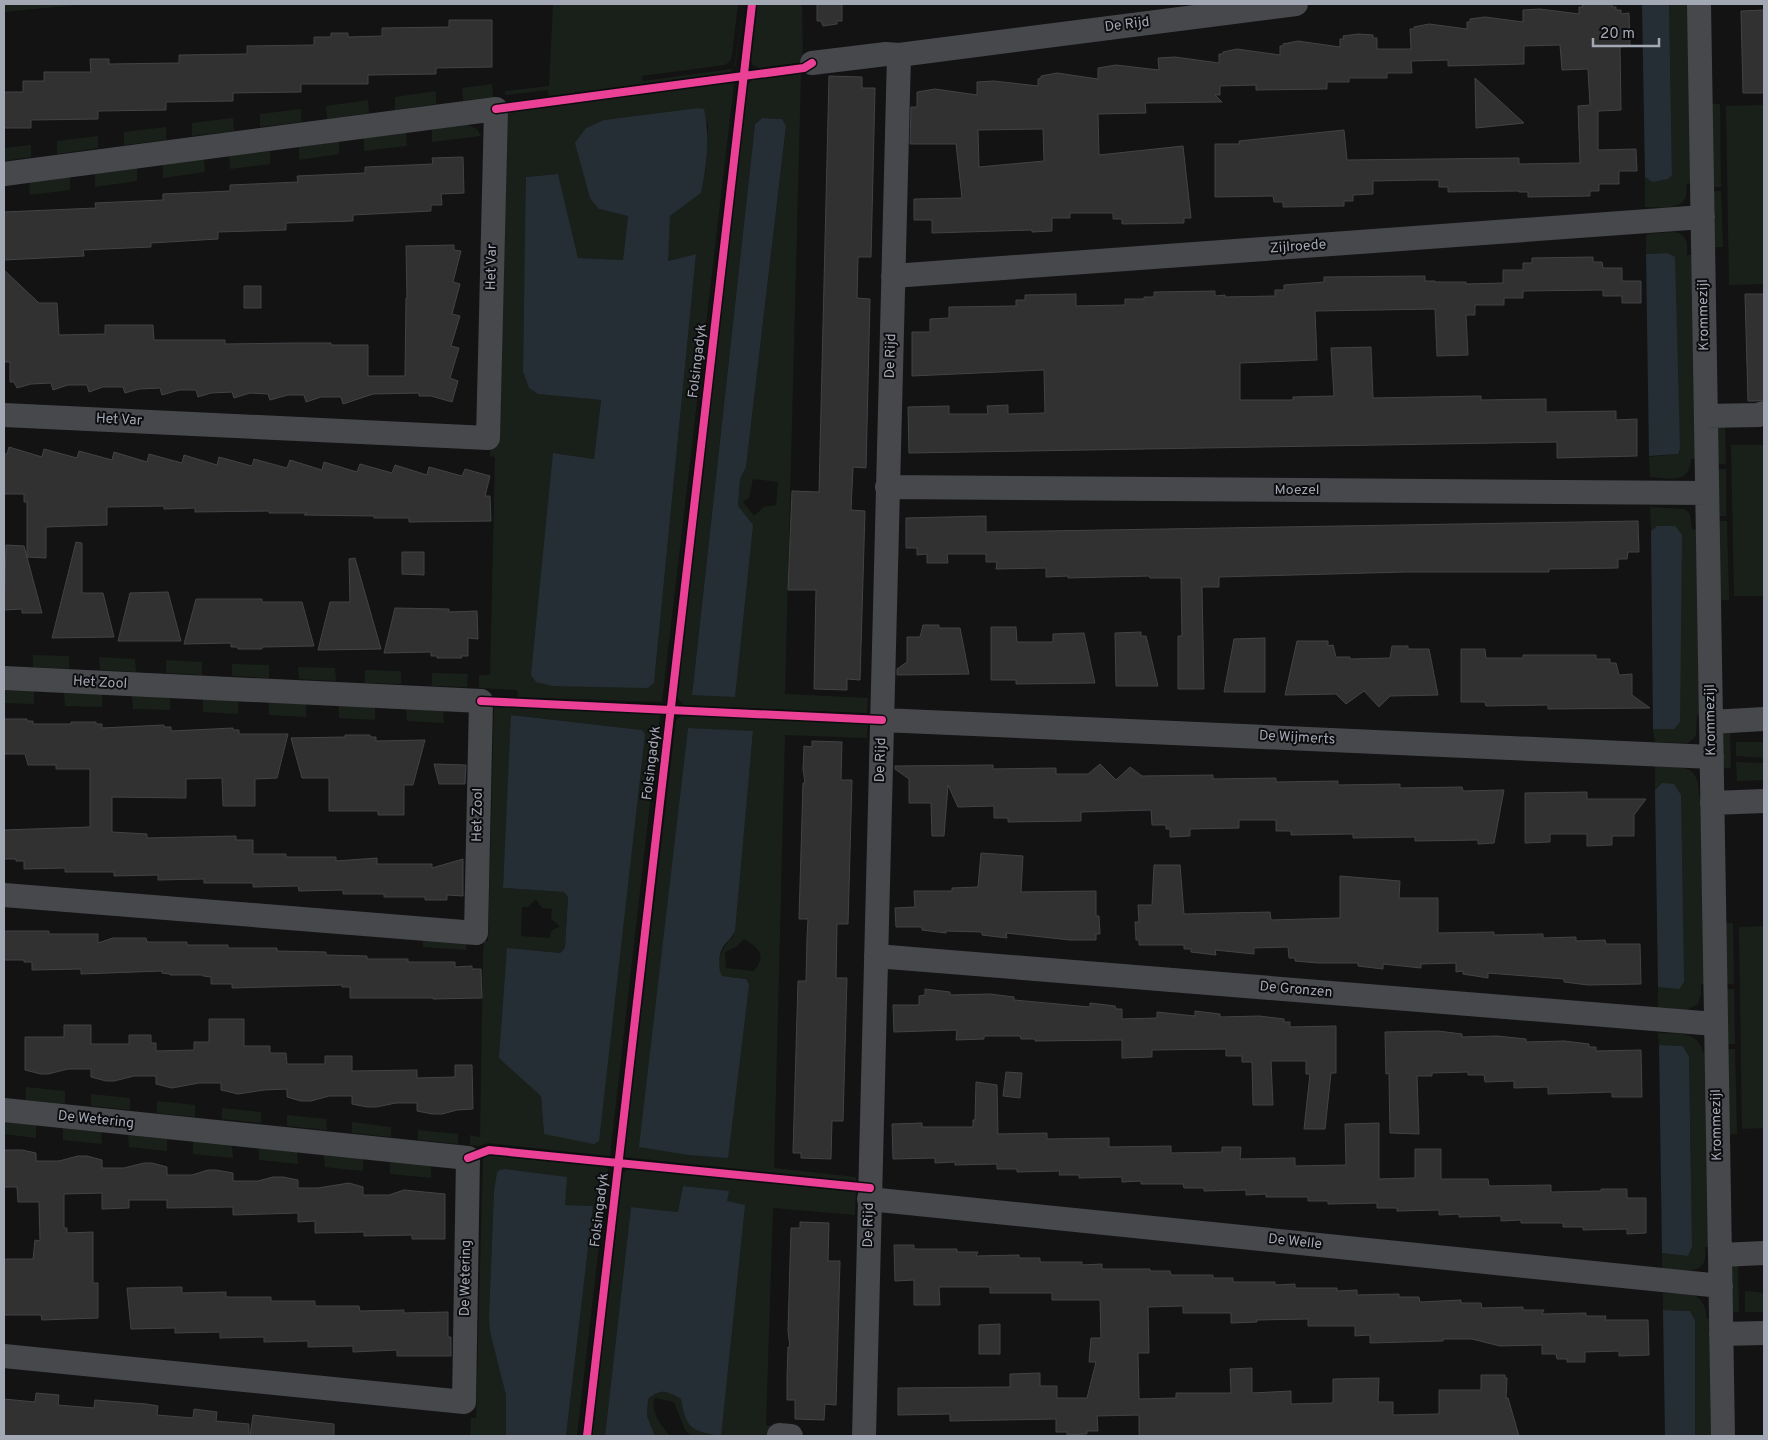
<svg xmlns="http://www.w3.org/2000/svg" width="1768" height="1440" viewBox="0 0 1768 1440" font-family="Overpass,sans-serif">
<style>
.green{fill:#19201a;fill-rule:evenodd}
.water{fill:#262e35}
.building{fill:#313132;stroke:#424347;fill-rule:evenodd}
.lines{fill:none;stroke-linecap:round;stroke-linejoin:round}
.minor{stroke:#47484c;stroke-width:24}
.cycleway-casing{stroke:#0d0d0f;stroke-width:11}
.cycleway{stroke:#ea4096;stroke-width:8}
.labels{text-anchor:middle;dominant-baseline:central;stroke-width:4;stroke-linejoin:round;paint-order:stroke}
.street-label{font-size:14px;fill:#a3a8b5;stroke:#0d0d0f}
</style>
<rect width="100%" height="100%" fill="#131313"/>
<path class="green" d="M4,4H88L4,12Z
M553,4H738L732,55L730,61L725,65L642,76L643,81L732,69L735,63L743,4L736,64L730,72L549,96L548,90L505,95V91L549,86Z
M757,4H802L803,62L759,68L753,65L751,60Z
M1669,4H1689L1693,183L1687,184C1686,187 1687,193 1686,196C1682,211 1657,207 1645,207V177L1652,182L1672,175Z
M801,73L785,694L868,698L867,713L684,705L677,698L748,83L752,80ZM762,118L782,119L786,127L746,467L740,479L738,506L692,694L755,124ZM753,479L778,482L776,505L764,507L754,516L743,502L749,498Z
M730,83L734,84L662,702L518,697L517,690L479,688V675H490L495,457L490,456L504,112ZM698,108L708,125L706,167L701,193L670,216L667,261L696,254L654,683L648,688L553,453L594,459L601,400L539,394L529,387L523,373L527,177L558,174L578,258L623,260L628,216L599,209L586,128L604,120Z
M492,84L493,97L463,101L462,88Z
M436,91V104L395,110V97Z
M368,100L369,113L327,119L326,106Z
M1711,104H1720L1721,187H1712Z
M1764,105V284L1729,285L1726,106Z
M301,109V122L260,127V114Z
M233,118L234,131L192,136V123Z
M468,125L477,129L481,136L432,142V129Z
M166,127V140L124,145V132Z
M406,132L407,146L364,151V138Z
M98,136V148L57,154V141Z
M339,141V154L299,160V147Z
M31,145V157L4,161V148Z
M270,151V164L230,169L229,156Z
M204,159L205,172L163,178V165Z
M137,168V181L95,187V174Z
M70,177V190L30,195L29,182Z
M1712,191H1721L1723,247H1713Z
M1674,232C1687,234 1688,243 1687,255H1694L1697,459H1691C1690,485 1669,478 1650,477L1649,457L1678,454L1680,448L1667,253L1646,254V238L1647,234Z
M1725,425L1726,464H1717L1716,426Z
M1731,445H1764V596H1734Z
M1718,469H1726V516H1718Z
M1650,507L1685,509L1690,514L1692,529L1698,530L1702,715H1697L1696,736L1688,743L1655,742L1653,729H1674L1658,526L1651,531Z
M1718,521H1727L1729,600H1719Z
M33,655L69,656V669L33,667Z
M99,657L135,659L136,672L100,670Z
M166,660L202,662V675L166,673Z
M232,664L269,665V678L232,676Z
M298,667L335,668L336,681L299,679Z
M365,670L401,671V684L365,683Z
M432,673L468,674L467,687L432,686Z
M4,690L34,691V704L4,703Z
M64,693L102,694V707L65,706Z
M132,696L170,698V710L133,709Z
M203,699L238,701V714L203,712Z
M269,702L306,704V717L269,715Z
M339,706L375,707V720L339,718Z
M494,706L657,714L660,715L610,1156L488,1143L478,1146L470,1145V1135L480,1137L483,952L484,941H488ZM512,715L642,730L645,734L544,1134L541,1096L507,948L560,953L565,948L568,897L564,892L503,888ZM536,899L542,908L552,909L551,919L560,926L551,931L550,938L521,936L522,907H528Z
M406,709L443,711L444,723L407,721Z
M683,715L868,724L867,738L785,735L774,1168L856,1177V1181L624,1157L676,720ZM688,728L753,732L733,937C722,947 714,962 722,976L746,979L640,1147ZM744,939C759,948 767,955 754,971L726,968L725,952L737,946Z
M1730,731L1731,768H1722L1721,732Z
M1736,742H1764V758L1736,756Z
M1736,762L1764,763V780L1737,781Z
M1655,766C1682,768 1699,762 1699,796H1704L1705,984H1701V995L1698,1004L1687,1010L1658,1008V987L1679,989L1662,783L1655,790Z
M1723,923H1733L1734,984H1724Z
M1764,926V1128L1742,1129L1739,927Z
M423,935L467,939L466,950L423,947Z
M1725,989H1734L1735,1044H1726Z
M1658,1033C1676,1034 1698,1030 1703,1052L1706,1053L1709,1247H1705C1705,1250 1706,1255 1705,1259C1701,1277 1674,1269 1662,1268V1253L1688,1256L1692,1247L1689,1057L1683,1046L1659,1045Z
M1726,1049H1735L1737,1134L1727,1135Z
M26,1087L65,1091V1104L26,1100Z
M91,1094L130,1098V1110L91,1106Z
M157,1101L195,1105V1117L157,1113Z
M222,1108L261,1112V1123L222,1119Z
M287,1115L326,1119L327,1130L287,1126Z
M4,1122L36,1125V1138L4,1134Z
M352,1122L391,1127V1137L352,1133Z
M63,1128L101,1132L102,1144L63,1140Z
M418,1130L458,1134V1144L418,1140Z
M128,1135L167,1139V1151L129,1147Z
M193,1141L232,1145L233,1158L193,1154Z
M259,1148L297,1152L298,1164L259,1160Z
M324,1155L363,1158V1171L325,1167Z
M487,1155L604,1167L608,1168L577,1436H566L593,1206L565,1205L505,1169L499,1170L494,1191L489,1316L506,1395V1436H470L471,1418H476L483,1157Z
M390,1161L431,1165V1178L390,1174Z
M628,1169L856,1192L855,1215L773,1208L766,1425L770,1426L769,1436H691L685,1430L674,1402L655,1398C649,1410 662,1427 670,1436H655L647,1416L648,1399C662,1388 666,1391 681,1399L683,1411L727,1201L728,1191L683,1186L678,1212L631,1207L605,1436H592L623,1173Z
M1729,1265H1738L1739,1312H1730Z
M1745,1291L1764,1293V1312H1745Z
M1663,1293C1686,1295 1705,1289 1707,1319H1710L1712,1436H1695V1320L1690,1311L1663,1310Z"/>
<path class="water" d="M1642,4H1669L1672,175L1668,179L1652,182L1645,177Z
M698,108L704,109C710,137 707,165 701,193L670,216L668,261L696,254L654,683L648,688L553,686L536,682L531,675L553,453L594,459L601,400L538,394L529,388L523,372L526,177L558,174L578,258L623,260L628,216L599,209L590,198L575,143L586,128L604,120Z
M762,118L782,119L786,126L746,467L740,479L738,506L753,525L735,697L692,695L755,124Z
M1667,253L1675,257L1680,448L1678,454L1649,456L1646,254Z
M1657,526H1675L1682,535L1680,722L1674,729H1653L1651,531Z
M511,715L642,730L645,734L599,1141L594,1144L544,1134L541,1096L499,1058L507,948L560,953L565,948L568,897L564,892L503,888Z
M688,728L753,731L735,930C732,939 727,941 723,947C718,955 718,969 722,976L746,979L749,985L728,1158L689,1155L639,1147Z
M1662,783L1674,784L1681,795L1684,982L1679,989L1658,987L1655,790Z
M1659,1045L1683,1046L1689,1057L1692,1247L1688,1256L1662,1253Z
M505,1169L567,1177L565,1205L593,1206L566,1436H506V1395L490,1331L489,1316L494,1191L497,1173L499,1170Z
M683,1186L729,1191L727,1201L745,1205L721,1436C692,1431 686,1429 681,1399C666,1391 662,1388 648,1399L647,1416L655,1436H605L631,1207L678,1212Z
M1663,1310L1690,1311L1695,1320V1436H1665Z"/>
<path class="building" d="M817,4H842V21H837V24L823,26L821,21H817Z
M1582,4H1612V7H1616V10H1621V14L1629,13L1630,46L1620,47L1621,110L1598,111V150L1636,149L1637,171H1619V184H1599V191H1590V196L1528,197V192H1519V191L1448,192V187H1439V180H1419L1373,181V194L1353,195V201H1344V206L1283,207V202H1274L1273,196L1215,197V144H1239V141L1344,130L1347,160L1519,158V164L1580,163L1578,106L1590,105L1588,69L1562,70L1560,45L1524,46V64L1448,66V60L1411,61L1412,73H1387V78H1349V82H1327V89L1256,90V85L1220,86V95H1215L1222,102L1145,103L1146,113L1098,114L1099,155L1183,146L1191,218H1184V223L1122,224V219H1113V213H1070V218H1052V231L1032,232V230L932,233V220H914V199L962,198L956,144H910L911,107H917V92L935,89L977,95V82L994,81L1038,86V79L1041,78V76L1057,73L1098,79V68L1116,65L1159,70L1158,58L1175,57L1219,63V54H1223V52L1237,49L1280,55V46H1283V44L1298,41L1340,47V39H1344L1343,36L1358,34L1373,35V38H1377V49H1411L1410,29H1414V27L1429,24L1467,29V22H1470V19L1485,17L1523,22V10L1540,9L1579,14V7H1583ZM1043,129L1044,161L979,167L978,130Z
M1764,10V93H1743L1741,11Z
M449,20H492V67L436,68V74L368,75V84H301V92L233,93V101L166,102V110L98,111V119L31,120V128H4V92H23V81H44V72H91L90,59H109V64L179,63V55L247,54V46L314,45V37H331V33H348V37L382,36V28L449,27Z
M829,76L862,77V88H875L871,257H858L857,298L870,299L866,468L853,467L851,510L865,511L860,680L847,679V690L814,689L816,590H788L792,491L819,492Z
M1475,78L1524,123L1476,128Z
M463,157L464,193L441,194L442,205H431V211L353,215V221L286,223V230L218,232V239L151,243V247L83,250L84,256L4,260V212L96,208L95,203L163,200V194L230,191V185L298,182L297,176L365,173V167L433,164L432,158Z
M454,245V250L461,251L453,282L460,284L452,314L460,316L451,346L459,348L450,378L458,381L452,402L431,396H419V393L373,394L343,404L341,397H321L306,402L304,395H288L270,400L268,394L250,393L234,398L232,392L211,393L198,397L196,390H179L162,395L160,388L139,389L125,393L123,387H103L89,392L87,385H68L53,390L51,383L31,384L17,388L14,382H10V362H4V270L39,303H57L59,335L105,334V325H153L154,340H225V344L295,343H331V345H368V376H405L406,298H407L406,246Z
M1593,257V262H1602L1603,268H1622V281H1641V303H1622V296H1603V290L1523,291V298H1504V305H1475V315H1466L1468,355L1437,356L1435,309L1315,311L1317,360L1240,363V400H1293V397L1334,396L1331,348L1371,347L1373,398L1481,396V400L1546,399V412L1616,411V420L1637,419V456L1557,458V442L909,453L908,407L949,406V414H988L987,406L1008,405V414L1045,413L1044,370L912,376V332H930V319L949,318V307L1016,306V300H1025V295L1076,294V306L1125,305V299H1144V297H1154V292L1215,291V296L1225,295V297L1275,296V290H1284V285L1324,282V277L1425,276V281H1435V282H1466V284L1503,283V270H1523V263H1532V258Z
M244,286H261V308H244Z
M1745,294H1764V400L1756,401H1748Z
M9,447L42,457L44,449L77,458L79,451L112,460L114,452L147,462L149,454L182,463L184,455L217,465L219,457L252,466L254,459L287,468L290,460L322,470L324,462L357,472L360,464L392,473L395,465L427,475L429,467L462,476L465,469L490,476L485,496H490L491,521L409,522V518H374V516L304,515L307,513H269V511L195,512V508L164,509V506L107,507V525L46,527V558L27,557V502H24V494H4V454H7Z
M986,516V532L1638,521L1639,552H1628L1627,559H1618V568L1549,569V572H1406L1219,577V587H1202L1204,689H1178V636H1182L1181,578H1150L1149,576L1068,578V576L1046,577V568L996,569L997,562H986V554H947L948,563H927V554L917,555V548H906V518Z
M76,542L82,543V593H103L114,637L52,638Z
M6,545L24,546L42,613H22V609L4,610Z
M402,552H424V575L402,574Z
M355,558L381,649L318,650L330,602H350L349,559Z
M168,592L181,641H118L130,593Z
M196,599H262V602H302L314,646L262,647V649H238L237,647H231V643L184,644Z
M395,608L449,609V612L477,611L478,639L468,638V656H461L462,658H437V656H431V652L384,653Z
M923,625H939V628H960L969,674L897,675V669L907,662V637H920Z
M991,627H1016L1017,642H1053V634L1084,633L1095,683L1016,684V680H991Z
M1141,632V636H1146L1158,686H1116L1115,633Z
M1265,638V692H1224L1234,639Z
M1297,641H1328V646L1333,645L1336,657H1350V659L1390,658L1392,646H1408V649H1429L1438,695L1390,696L1379,707L1364,691L1346,704L1336,694L1285,695Z
M1461,649H1485L1486,658H1523V655H1596V659H1610V663H1616L1619,675L1632,674V695L1650,708L1548,709V705L1486,706L1485,702H1461Z
M4,719H27V721H33V724H71V722H96V724H102V728L164,725V727H171V731L233,728V730H239V734H288L277,778L255,779V806H223L222,778L186,779V798L112,797V832L147,834V838L236,836V840H253V854H286V857H336V861L377,858V864H432V868L463,859V896L447,895V900H425V897H384V894H343V890L299,891L298,886L253,887V883H204V879L158,880V875L114,876V872H65V868L24,869V861H16V859H4V830L90,827V769H56V765H28L25,754H4Z
M345,735H370V737H376V741L425,740L413,785H404V815H378V811H329V778H302L291,738L345,737Z
M812,741L842,742L841,780H852L848,924H837L836,978H847L843,1121H832L831,1159L801,1158V1153H793L798,981H806L807,938L808,919H799L803,783H805L803,769L804,746L812,747Z
M434,764L466,765L465,784H439Z
M1100,764L1116,780L1130,767L1142,776L1213,775V779L1276,778V782L1338,781V785L1400,784V788L1462,787L1463,791L1504,790L1494,843L1478,844V840L1415,841V837L1353,838V834L1291,835V831H1276V820H1239V828L1190,829V836L1170,837V829H1166V825H1152L1151,810L1081,812V821L1008,822V818H994V806L958,807L948,785L944,836H932L931,803H909V779L895,769V766L993,765V769L1056,768V774H1088Z
M1587,792V799H1646L1634,815V836H1612V845L1587,846V834H1550V842L1525,843V793Z
M981,853L1023,856L1021,892L1096,891V916H1099L1100,934H1096V940H1070L1006,933L1007,938L982,935V932L946,931V933L922,930V927H896L895,908L915,907L914,891H952V888L978,887Z
M1154,865H1180L1184,914L1270,912L1271,920L1340,918V876L1400,881L1399,898H1438V933L1494,932V935L1543,934V938L1576,937V941L1605,940L1606,944H1640L1641,984L1588,985L1564,982V979L1488,973V978L1463,974V971L1456,972V963L1421,964V968L1383,964V969L1358,966V963H1318L1295,961V958H1289L1288,947L1254,948V954L1215,950L1216,955L1191,952V949H1184V945H1139V940H1136L1135,922H1139L1138,905H1152Z
M4,931H49V934H98V943L113,938H146L147,942H187V945H228V948H277V951L326,952V955L367,956V959H408V962H455V967L472,966V969H481L482,998L433,999V998H350V987H342V985L232,988V984H211V977L203,976V975H170V974L162,973V971L81,974V969L32,970V962H24V960H4Z
M925,989L950,992V995L990,994L1014,997V1000L1090,1007V1003L1115,1006L1116,1009H1122V1019L1157,1018V1012L1195,1016V1011L1220,1014V1017L1259,1016L1284,1019V1022H1290V1027L1336,1026V1073H1331L1325,1129H1304L1310,1074H1306V1061H1271L1273,1105H1253L1252,1062H1242V1056H1226V1049L1152,1050V1057L1122,1058V1040L1035,1041V1039H1021L1020,1036H984V1039L956,1040L957,1030L894,1032L893,1005H919V996L925,995Z
M209,1019H244V1046H270V1053H286L287,1064H325V1056H352V1071L417,1070V1078L455,1077V1065H472L473,1109L457,1110L442,1114H432L417,1111V1103H396L376,1107H367L352,1104V1096H329L311,1101H301L287,1097V1089L264,1090L238,1094L221,1090V1083H199L172,1088L156,1084V1076H134L114,1081H106L91,1077V1069H68L48,1074H41L25,1070V1037H64V1025H91V1044H129V1035H151V1043H156V1051L194,1050V1042H209Z
M1438,1031L1462,1034V1037L1497,1036L1526,1039V1042L1564,1041L1589,1044V1047H1596V1051L1641,1050L1642,1097H1612V1092L1548,1094V1087L1514,1088V1081L1485,1082L1484,1075H1468V1072L1432,1073V1076H1417L1419,1134L1390,1133L1389,1073L1386,1074L1385,1032Z
M1006,1072L1022,1073L1020,1098L1003,1096Z
M976,1082L997,1085L998,1134L1047,1133V1139L1109,1138V1147L1171,1146V1153L1222,1152V1147H1241L1240,1159L1295,1158V1166L1346,1165L1345,1124L1379,1123V1179L1415,1178V1149H1441V1179H1488L1489,1186L1551,1185V1192L1601,1191V1189H1627V1198H1646V1233L1627,1234V1229L1583,1230V1227H1563V1223H1521V1220L1501,1221V1216L1459,1217V1214L1439,1215V1210L1397,1211V1208H1377V1203L1328,1204V1201H1308V1197H1266V1194L1246,1195V1190L1204,1191V1188H1184L1183,1184H1141V1181L1122,1182V1177L1079,1178V1175H1059L1060,1171L1017,1172V1169H997V1164L955,1165V1162L935,1163V1158L893,1159L892,1124L922,1123V1127H973V1120H975Z
M4,1150H22L36,1153V1161H59L78,1156H87L102,1160V1168H124L144,1163H152L167,1167V1175H192L208,1170H216L233,1173V1181H258L273,1177H283L298,1180V1188H318L349,1183L363,1187V1195H389L404,1190L445,1194V1239H412V1235L364,1236V1232L315,1233V1221L298,1222V1213L233,1215V1207L167,1208V1200H129V1208L102,1209V1193L64,1194V1228H67V1233L93,1232V1283H98V1318L42,1320L41,1315H4V1259H33L35,1240L40,1241L39,1202H18L17,1187H4Z
M800,1222L829,1223L828,1261H840L836,1405L825,1404L824,1420L795,1419V1400H787V1377L788,1347H790L788,1331L791,1228H800Z
M894,1245H914V1249H957V1252H978L976,1256L1019,1255V1258H1040V1262H1082V1265L1102,1264V1269H1150V1271H1170L1171,1275H1213V1278H1233V1282H1275V1285L1295,1284V1288H1337V1291L1357,1290V1295L1399,1294V1297H1419L1420,1302L1461,1300V1303H1481L1482,1308L1523,1307V1310H1544L1542,1314L1586,1313V1316H1606L1605,1320H1648L1649,1355L1619,1356V1351L1585,1352V1362H1567V1359H1557L1556,1354H1542V1345L1500,1346L1472,1339H1443V1341L1370,1343V1335L1355,1336V1326H1308V1319L1257,1320V1322L1231,1323V1313H1183V1306L1148,1307L1149,1353H1138L1139,1399L1176,1398V1393H1231L1230,1369L1252,1368V1393L1291,1391V1404L1333,1403V1379L1379,1378L1378,1402H1393V1415L1439,1414V1390H1481V1375H1505V1378H1507L1506,1398H1508L1519,1436H1139V1415L1097,1416L1098,1431H1087V1434L1067,1435V1432H1056V1419L950,1421V1414L898,1415V1388L1010,1387V1374L1040,1373V1386H1057V1398H1087L1096,1362H1089L1091,1338H1101L1100,1300H1052V1293H990V1287H939L940,1305H914V1280L895,1281Z
M182,1287V1293L226,1292V1297H271V1301H315V1306H359L360,1311L404,1310V1313L448,1312V1337H451V1356H397V1350L353,1352V1346L308,1347V1341L264,1342V1337L220,1338V1332L175,1333V1328L131,1329L127,1288Z
M1000,1324V1354H979V1325Z
M36,1393L59,1395L58,1405L94,1408L95,1400L146,1404L158,1406L157,1415L193,1418L194,1409L217,1412L216,1421L249,1424V1436H4V1399L35,1402Z
M253,1415L334,1424V1436H250Z"/>
<g class="lines">
<path class="minor" d="M1699,4L1723,1436
M812,63L886,54L899,55
M4,174L496,109L488,438L4,415
M893,276L1703,217
M1706,416L1758,415L1764,413
M887,487L1707,493
M4,678L481,701L476,933L4,895
M882,720L1712,757
M1711,722L1764,719
M1712,803L1764,801
M876,956L1715,1024
M4,1110L468,1158L464,1402L4,1356
M869,1199L1721,1286
M1720,1255L1764,1253
M1721,1334L1764,1333
M779,1435L791,1436
M864,1436L899,55L1296,4"/>
<g class="cycleway-casing">
<path id="cycleway" d="M496,109L804,68L812,63
M481,701L882,720
M468,1158L489,1150L870,1188
M587,1436L752,4"/>
</g>
<use href="#cycleway" class="cycleway"/>
</g>
<g class="labels">
<g class="street-label">
<text transform="translate(1127 25) rotate(-7)">De Rijd</text>
<text transform="translate(1298 247) rotate(-4)">Zijlroede</text>
<text transform="translate(492 267) rotate(-89)">Het Var</text>
<text transform="translate(1704 315) rotate(-91)">Krommezijl</text>
<text transform="translate(891 356) rotate(-88)">De Rijd</text>
<text transform="translate(698 361) rotate(-83)">Folsingadyk</text>
<text transform="translate(119 420) rotate(3)">Het Var</text>
<text x="1297" y="490">Moezel</text>
<text transform="translate(100 683) rotate(3)">Het Zool</text>
<text transform="translate(1711 720) rotate(-91)">Krommezijl</text>
<text transform="translate(1297 738) rotate(3)">De Wijmerts</text>
<text transform="translate(881 760) rotate(-88)">De Rijd</text>
<text transform="translate(652 763) rotate(-83)">Folsingadyk</text>
<text transform="translate(478 815) rotate(-89)">Het Zool</text>
<text transform="translate(1296 990) rotate(5)">De Gronzen</text>
<text transform="translate(96 1120) rotate(6)">De Wetering</text>
<text transform="translate(1717 1125) rotate(-91)">Krommezijl</text>
<text transform="translate(600 1210) rotate(-83)">Folsingadyk</text>
<text transform="translate(869 1225) rotate(-89)">De Rijd</text>
<text transform="translate(1295 1242) rotate(6)">De Welle</text>
<text transform="translate(466 1278) rotate(-89)">De Wetering</text>
</g>
</g>
<rect width="1768" height="1440" fill="none" stroke="#a3a8b5" stroke-width="10"/>
<path d="M1593 38v8h66v-8" fill="none" stroke="#a3a8b5" stroke-width="2.5"/>
<text x="1600" y="38" font-size="15" fill="#a3a8b5" stroke="#0d0d0f" stroke-width="4" paint-order="stroke">20 m</text>
</svg>
